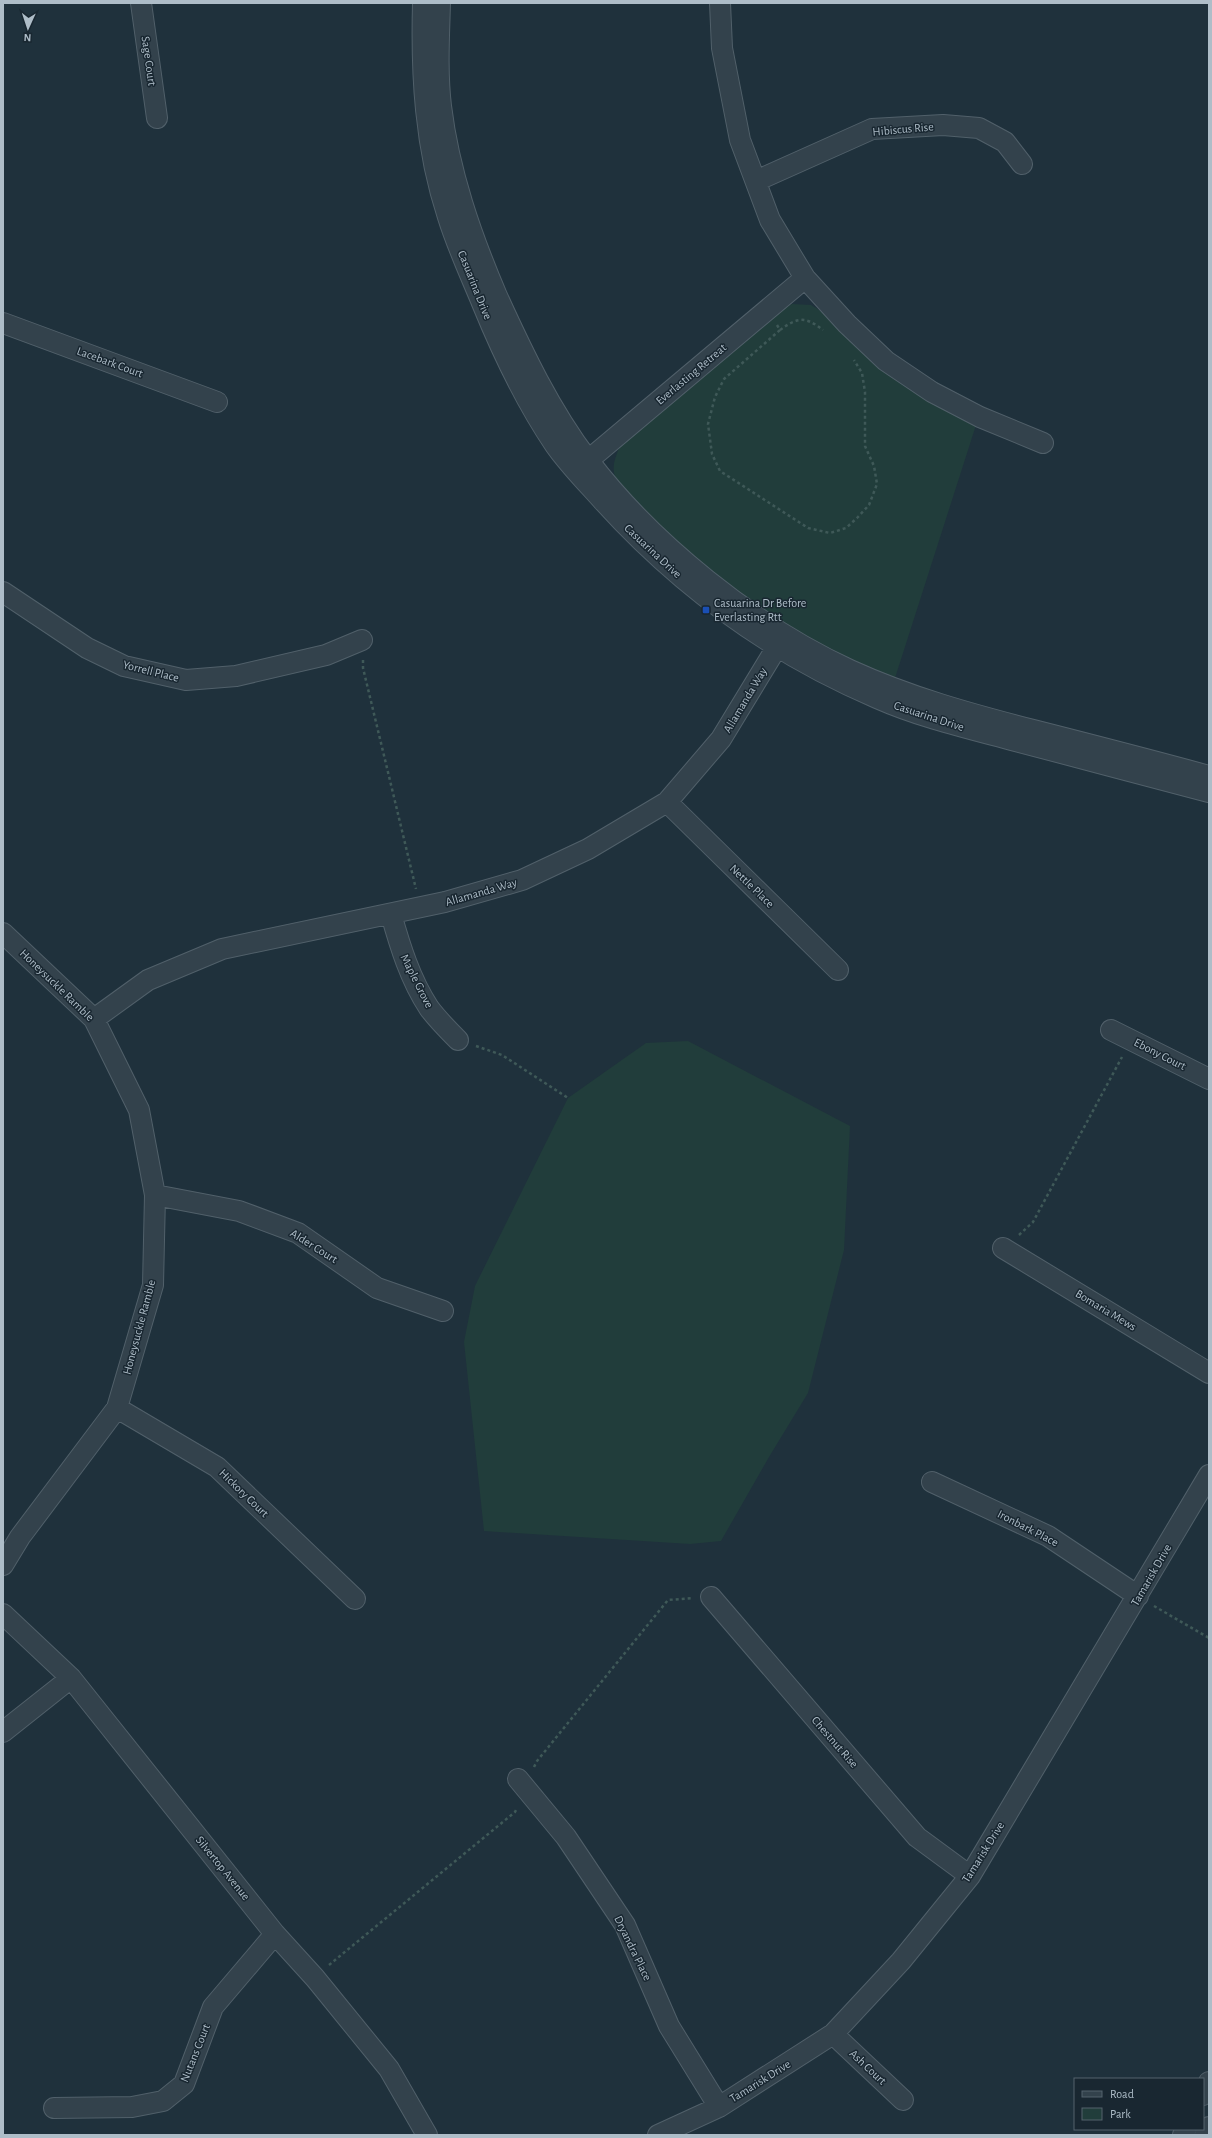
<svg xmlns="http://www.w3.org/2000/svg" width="1212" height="2138" viewBox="0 0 1212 2138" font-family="'Alegreya Sans',sans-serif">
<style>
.green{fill:#213d3b}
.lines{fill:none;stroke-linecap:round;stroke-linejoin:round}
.minor-casing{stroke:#51606a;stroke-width:22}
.path{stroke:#3f5958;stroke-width:2.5;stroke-dasharray:3 3;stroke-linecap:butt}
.minor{stroke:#33424c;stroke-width:20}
.transit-dot{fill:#1a4fb4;stroke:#192731;stroke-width:1.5}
.labels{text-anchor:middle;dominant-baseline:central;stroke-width:3;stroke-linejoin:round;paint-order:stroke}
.street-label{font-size:12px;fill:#aebdc8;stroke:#192731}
.poi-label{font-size:12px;fill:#aebdc8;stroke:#192731;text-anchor:start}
</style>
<rect width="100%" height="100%" fill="#1f313c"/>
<path class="green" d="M792,304L811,305L834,319L977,422L895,678L845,658L780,621L723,582L674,543L616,480C611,467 615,458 620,446L784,309Z
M688,1041L850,1126L844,1250L808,1393L769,1457L721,1541L690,1544L484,1531L464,1342L475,1286L568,1098L646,1043Z"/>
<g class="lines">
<g class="minor-casing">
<path id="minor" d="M141,3L157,118
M423,3C421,74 425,148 448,217C457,246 470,274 482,303C502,352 525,401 555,445C569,465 587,483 603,501C680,586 771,653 877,698C920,717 967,728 1012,740C1078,758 1143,774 1209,792
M440,3C439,37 437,72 441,106C449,172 471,235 497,296C523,353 550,410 588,460C652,544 754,626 850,670C909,697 971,714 1033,730C1092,745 1150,760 1209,776
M720,3L722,48L740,140L770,220L805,278L847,324L886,361L932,392L980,417L1043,443
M756,181L872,129L943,125L979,128L1005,142L1022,164
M3,323L217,402
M579,468L805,278
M3,592L87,648L124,666L186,680L236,676L326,655L362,640
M667,802L838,970
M391,914C400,946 410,979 429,1008C437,1019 448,1030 458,1040
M3,933L94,1019L139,1110L155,1195L153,1285L117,1408L20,1537L3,1565
M94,1019L148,980L222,949L445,902L522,880L588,849L667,802L721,739L783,637
M1111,1030L1209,1079
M155,1195L239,1211L298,1233L377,1288L443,1311
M1003,1248L1209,1373
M117,1408L217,1467L355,1599
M932,1482L1048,1536L1138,1596
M711,1597L917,1837L970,1876
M3,1614L71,1678L275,1934L315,1978L389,2069L427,2135
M3,1732L71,1678
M518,1779L566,1837L625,1925L669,2026L719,2107
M833,2034L903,2100
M1203,2095L1209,2082
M54,2108L132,2107L163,2101L184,2084L213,2007L275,1934
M658,2135L719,2107L833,2034L901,1961L970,1876L1209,1475
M1183,2135L1186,2129
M1205,2135L1209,2127"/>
</g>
<path class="path" d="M777,325L780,330L724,379L715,397L708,424L712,454L720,471L808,528L830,533L846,528L857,518L869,505L877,484L874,466L865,446V392L862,373L854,360
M780,330C798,317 805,316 823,330
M363,660V668L416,889
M476,1046L502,1055L568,1098
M1019,1235L1033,1222L1122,1057
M1154,1606L1209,1638
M534,1767L537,1761L668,1600L693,1598
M329,1965L515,1812L517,1808"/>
<use href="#minor" class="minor"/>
</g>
<rect class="transit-dot" x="702" y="606" width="8" height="8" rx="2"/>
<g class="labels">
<g class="street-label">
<text transform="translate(149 61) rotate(82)">Sage Court</text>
<text transform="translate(903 129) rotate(-5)">Hibiscus Rise</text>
<text transform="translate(475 285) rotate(68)">Casuarina Drive</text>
<text transform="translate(110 362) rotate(20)">Lacebark Court</text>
<text transform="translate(691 374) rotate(-40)">Everlasting Retreat</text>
<text transform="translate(653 551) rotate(43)">Casuarina Drive</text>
<text transform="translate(151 671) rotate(14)">Yorrell Place</text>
<text transform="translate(745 700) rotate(-59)">Allamanda Way</text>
<text transform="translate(929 716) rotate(18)">Casuarina Drive</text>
<text transform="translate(752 886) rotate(44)">Nettle Place</text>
<text transform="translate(481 892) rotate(-16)">Allamanda Way</text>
<text transform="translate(417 981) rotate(63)">Maple Grove</text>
<text transform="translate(57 985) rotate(44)">Honeysuckle Ramble</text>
<text transform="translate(1160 1054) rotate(27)">Ebony Court</text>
<text transform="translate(314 1246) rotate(32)">Alder Court</text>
<text transform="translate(1106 1310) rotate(31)">Bomaria Mews</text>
<text transform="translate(139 1327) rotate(-75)">Honeysuckle Ramble</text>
<text transform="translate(244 1493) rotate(44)">Hickory Court</text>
<text transform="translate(1028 1528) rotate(27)">Ironbark Place</text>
<text transform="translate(1151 1575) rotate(-60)">Tamarisk Drive</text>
<text transform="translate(835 1742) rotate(49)">Chestnut Rise</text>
<text transform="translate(983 1852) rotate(-58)">Tamarisk Drive</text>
<text transform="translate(223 1868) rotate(51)">Silvertop Avenue</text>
<text transform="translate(633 1948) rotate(64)">Dryandra Place</text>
<text transform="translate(195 2053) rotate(-68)">Nutans Court</text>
<text transform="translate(868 2067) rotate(43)">Ash Court</text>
<text transform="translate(760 2081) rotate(-32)">Tamarisk Drive</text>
</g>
<g class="poi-label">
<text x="714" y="603">Casuarina Dr Before<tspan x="714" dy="14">Everlasting Rtt</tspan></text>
</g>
</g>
<rect width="1212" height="2138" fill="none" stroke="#aebdc8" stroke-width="8"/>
<rect x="1074" y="2078" width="130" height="52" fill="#192731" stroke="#55636d"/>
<rect x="1082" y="2091" width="20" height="6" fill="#33424c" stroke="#55636d"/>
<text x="1110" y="2098" font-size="12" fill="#aebdc8">Road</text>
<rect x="1082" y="2108" width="20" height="12" fill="#213d3b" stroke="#55636d"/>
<text x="1110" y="2118" font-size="12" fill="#aebdc8">Park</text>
<g transform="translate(28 28) rotate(183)" stroke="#192731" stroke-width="3" paint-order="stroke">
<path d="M0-3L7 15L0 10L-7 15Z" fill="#aebdc8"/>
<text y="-6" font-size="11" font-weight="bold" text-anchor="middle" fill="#aebdc8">N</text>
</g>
</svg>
